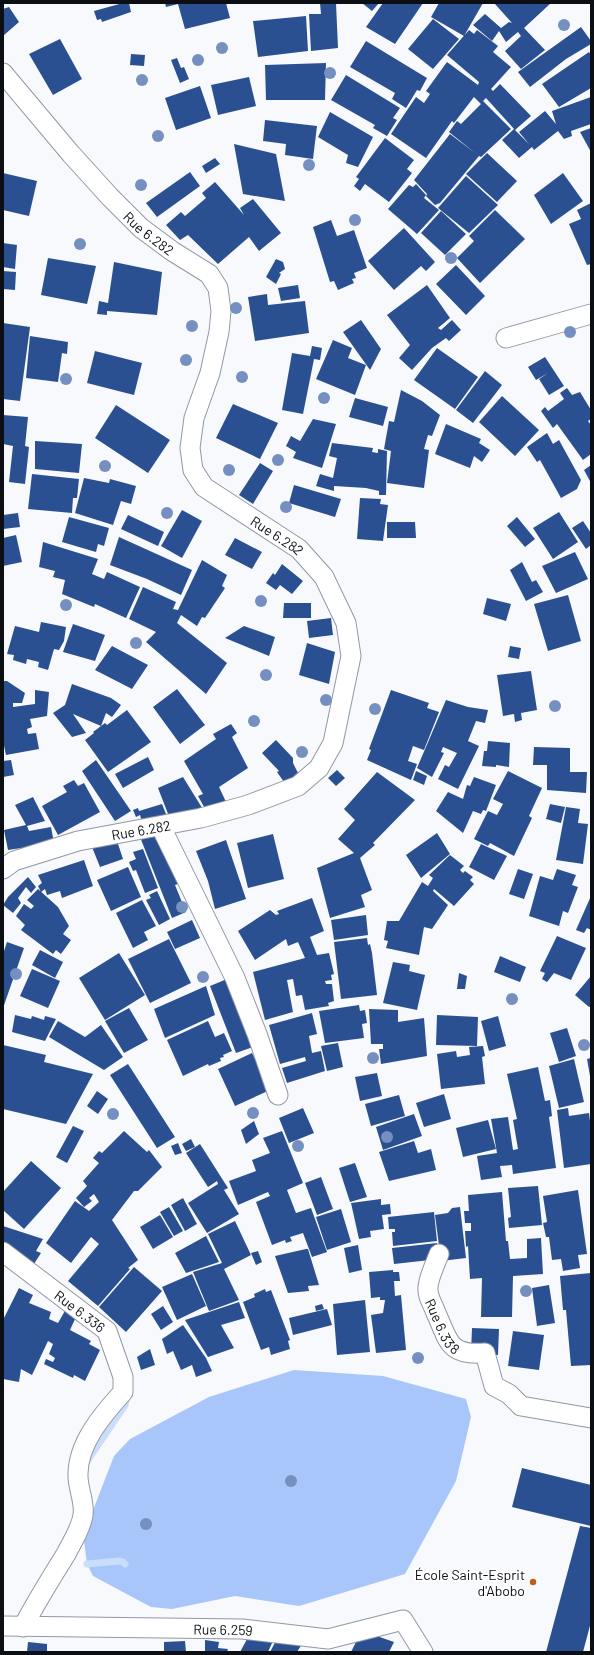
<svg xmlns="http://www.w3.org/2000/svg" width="594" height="1655" viewBox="0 0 594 1655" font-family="Barlow,sans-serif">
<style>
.green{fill:#a8c6f9}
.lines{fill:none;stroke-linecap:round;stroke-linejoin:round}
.stream{stroke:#caddfb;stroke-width:7}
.building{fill:#2b5091}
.street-casing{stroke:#9098a6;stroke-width:21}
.street{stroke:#fff;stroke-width:19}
.tree{fill:#7590c0}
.poi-dot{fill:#bf5f1d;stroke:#fff;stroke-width:1.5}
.labels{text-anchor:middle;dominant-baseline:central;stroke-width:4;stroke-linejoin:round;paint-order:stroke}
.street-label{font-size:14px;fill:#0b0e13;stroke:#fff}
.poi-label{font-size:14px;fill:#0b0e13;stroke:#fff;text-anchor:end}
</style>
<rect width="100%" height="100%" fill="#f7f9fc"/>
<path class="green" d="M294,1370L383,1376L466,1399L471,1417L456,1481L405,1574L299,1606L235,1596L172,1609L151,1607L93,1576L87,1564L84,1541L90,1518L114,1456L130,1439L209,1397Z"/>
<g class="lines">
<path class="stream" d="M85,1464L125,1405L127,1395
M87,1564L120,1561L123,1562L125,1564"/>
</g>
<path class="building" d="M123,3H129L131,12L102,22L101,19L97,20L94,11Z
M165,3H226L230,18L185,29L178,4L166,7Z
M320,3H336L338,48L311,51L309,14H321Z
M362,3H379L372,11Z
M383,3H423L395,44L366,27Z
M439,3H483L464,36L431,17Z
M496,3H551L524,28L545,50L521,69L505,51L521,36L518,32L506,42L499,31L492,41L473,25L485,14L501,28L509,22L512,23L495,4Z
M9,7L19,22L3,36V9Z
M306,16L308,51L258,57L253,21Z
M433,19L459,39L433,69L408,49Z
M581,27L591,41V44L566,59L530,87L518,72Z
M469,30L474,34L477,30L498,46L493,52L511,67L491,89L493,91L500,84L531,116L515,130L529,144L519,132L545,111L556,124L552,111L591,97V124L571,131L572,136L564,139L558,131L534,150L532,147L519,158L502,140L514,129L486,98L483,101L511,129L481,157L479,156L440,203L435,205L426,196L427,194L414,180L450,134L475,153L449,132L457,121L461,124L481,104L474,97L454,123L452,121L426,158L391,134L416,97L424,103L430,94L426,91L447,62L478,85L479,82L447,55Z
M60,39L82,79L53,95L29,54Z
M366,41L427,78L420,91L417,90L406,108L392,99L395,93L350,67Z
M589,52L591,55V88L559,107L542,84Z
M131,54L145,55L144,66L130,65Z
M177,58L181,68L184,67L189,79L180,83L171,60Z
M326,63L325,100H266L265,65Z
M346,75L400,108L393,118L397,120L387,136L373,128L375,125L331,100Z
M249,77L256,106L218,115L211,85Z
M200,86L211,118L176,130L165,98Z
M330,112L373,137L358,167L346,163L348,155L318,137Z
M265,120L317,126L313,159L285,155L286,144L263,141Z
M591,128V152L580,132Z
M385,138L414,160L407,169L412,173L389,202L365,184L360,191L354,186L359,179L356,177Z
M234,144L276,154L285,201L243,194Z
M487,153L517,181L497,202L466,174Z
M215,158L220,164L206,173L202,166Z
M190,172L200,186L157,217L146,203Z
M3,173L37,181L29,216L3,210Z
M563,173L583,201L551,224L534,195Z
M466,176L498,205L469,233L438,208Z
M215,182L244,215L240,208L253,199L281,233L259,251L249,237L218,264L188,235L180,240L166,225L181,212L185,216L206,198L202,193Z
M416,184L426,195L424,198L439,210L417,234L388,209L409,185L413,187Z
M591,203V264L587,265L569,224L581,219L577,210Z
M495,210L525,239L480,283L457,258L474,241L469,236Z
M441,211L466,234L445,255L421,233Z
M331,220L337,236L354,230L367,268L354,273L356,278L352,279L354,283L338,290L334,281L330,282L313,227Z
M404,228L435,262L426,271L421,266L394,290L368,261Z
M3,243L17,245L15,269L3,267Z
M48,258L96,266L87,304L41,295Z
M276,259L283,262L285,269L279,273L281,274L276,284L266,277Z
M114,262L162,272L157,315L107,311V315L97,314L99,301L108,303Z
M456,265L485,296L466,315L436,284Z
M3,271L16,272L15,290L3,289Z
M298,285L300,298L281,301L278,288Z
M427,285L450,318L438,328L441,330L452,320L461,330L449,341L446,338L432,348L412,370L399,358L410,345L387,315Z
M267,294L268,305L305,301L309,333L255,341L248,297Z
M361,320L381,349L370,370L343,332Z
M3,323L30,327L20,401L3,399Z
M30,336L68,342L67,354L62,353L58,382L26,378Z
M333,340L352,348L348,358L366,365L355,395L316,379Z
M312,346L322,348L320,360L314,359L303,414L282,410L292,353L310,356Z
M437,348L478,377L455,409L414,380Z
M95,351L142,363L134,395L87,383Z
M545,357L564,386L549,395L539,379L548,373L536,380L528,367Z
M485,371L502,385L473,423L456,410Z
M567,388L572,395L580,392L591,410V419L588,421L591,425V454L583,460L557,424L553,428L541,411L545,407L548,411L564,399L560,393Z
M401,390L422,401L440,415L432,436L428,435L424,449L429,450L424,488L387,483L391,451L384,449L389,421L394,422Z
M502,396L539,430L515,456L479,422Z
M355,398L388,407L383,426L349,417Z
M233,404L278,423L260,459L216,438Z
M116,405L170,440L148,473L95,438Z
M3,415L28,417L25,446L29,447L25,484L9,482L13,446L3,444Z
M313,419L336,424L322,468L293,458L296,452L286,446L291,436L300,441Z
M446,424L481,439L479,443L490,450L482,462L474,456L470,468L435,454Z
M547,433L553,444L559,440L581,480L577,489L561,498L540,460L537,462L527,447Z
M35,441L82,444L79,473L35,469Z
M332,443L373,448L372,452L378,453V449L387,451L386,495H379V491L366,488L334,486V491L316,486L320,474L333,478L337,458L329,456Z
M260,463L273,471L253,504L239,495Z
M591,465V483L584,470Z
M32,474L79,479L77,498H73L72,513L28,509Z
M84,478L109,483L110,479L136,486L131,504L121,501L113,525L75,513Z
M294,485L341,499L335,517L289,503Z
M360,498L381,499L380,504L388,505L383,541L357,539Z
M182,510L202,521L182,558L161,546Z
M559,512L578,542L553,559L533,528Z
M18,513L20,527L3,529V515Z
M128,515L164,532L158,546L121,529Z
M69,517L109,528L104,546L98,544L96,552L62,542Z
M517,517L535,539L525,547L507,526Z
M583,521L591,533V545L586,549L572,528Z
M387,522H415L416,538H387Z
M16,535L22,562L3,566V538Z
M119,537L192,570L181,595L147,579L110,565Z
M235,538L262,552L252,569L225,555Z
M43,542L98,559L92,574L104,579L107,572L140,587L126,618L95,604L94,607L62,594L65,580L53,577L55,571L39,567Z
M575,552L588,579L556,593L542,566Z
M202,560L227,575L222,586L225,588L205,618L202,617L197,626L181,615L177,623L227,663L206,694L146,642L156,632L129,619L143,587L176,602L173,609L178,610Z
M522,562L532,582L536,580L543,592L526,601L510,570Z
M282,564L303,581L292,594L280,585L276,590L266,583L273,573L275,575Z
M568,595L581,641L548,651L534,604Z
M487,598L511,604L506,621L483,614Z
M284,603H311V618H283Z
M331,618L333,635L309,638L307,621Z
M41,622L66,627L64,641L59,650L54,649L48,670L38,667L39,662L27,659L26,664L13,660L14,655L7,654L15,626L39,632Z
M73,624L105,635L95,661L63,652Z
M244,626L275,637L269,656L225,638Z
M307,643L335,652L329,684L299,675Z
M112,646L148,665L132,689L95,670Z
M510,646L521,648L519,659L508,657Z
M531,671L537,710L521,713L522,720L515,722L514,714L503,716L497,675Z
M3,681H7L25,693L22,703H13V707L35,704V690L49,692L47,716L30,719L32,727L27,729L28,734L36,733L39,749L6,755L3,741Z
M72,684L111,698L121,705L112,717L106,713L101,726L73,714L86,733L72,737L53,713L65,705Z
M177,689L205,725L180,744L153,707Z
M391,690L429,703L427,708L439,712L424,750L413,746L408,761L417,764L411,780L367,760L371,750L369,749Z
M446,700L468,707L488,710L485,723L476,721L468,741L479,746L458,789L438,779L445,765L449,767L457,753L443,747L441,752L444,753L432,777L417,768Z
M127,710L151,742L108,772L85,740L94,733L93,732L105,723L107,725Z
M231,724L237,733L232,737L248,768L219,787L227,804L208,814L198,796L203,794L184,761L216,739L213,734Z
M276,740L293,758V763L299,775L284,782L277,772L279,771L262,753Z
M488,741L510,743L509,767L496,765V767L482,766L484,751H487Z
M534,747L570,748V772H587L586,793L547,790V765H533Z
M148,757L154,770L123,788L115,774Z
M11,760L14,775L3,777V761Z
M96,760L131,811L115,821L82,771Z
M337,770L345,778L336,786L328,778Z
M416,771L427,776L424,785L413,780Z
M508,771L542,788L529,816L532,818L514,856L490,843L488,846L474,839L488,811L497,815L503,804L493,799Z
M377,772L415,800L373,843L375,845L360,858L372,890L361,895L365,907L330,918L317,868L354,853L338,839L355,820L344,809Z
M183,777L204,811L170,819L158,788Z
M474,777L496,785L486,811L483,810L481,814L473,811L463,833L436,811L448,792L463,799L467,785L470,786Z
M74,780L78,786L84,783L100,812L58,835L42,806L67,792L63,786Z
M33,797L45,821L27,826L29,831L51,827L54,843L8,850L4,830L26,825L15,805Z
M162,804L168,819L143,825L140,815L136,817L133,810L138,808L139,811Z
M550,804L565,807L561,823L546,819Z
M566,807L580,809L578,823L588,824L583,864L556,860Z
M157,830L178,884L175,885L186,912L172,918L140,837Z
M437,833L450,854L421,878L406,855Z
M273,834L284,879L248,888L237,843Z
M116,838L123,859L100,867L92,847Z
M226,840L246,899L215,909L208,881L196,851Z
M481,844L507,856L494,880L469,867Z
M143,849L158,888L145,893L136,870L133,871L129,862L136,859L133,852Z
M450,855L464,866L460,870L463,873L465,871L473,877L470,880L474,884L454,906L434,889L433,891L448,905L432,929L424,927L419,955L386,948L388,941L384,940L387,921H399L422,882L428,886L433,878L429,875Z
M84,860L93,886L62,898L60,891L47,895L45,889L41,892L38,886L42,883L38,875Z
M128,867L141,897L111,911L97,880Z
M518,869L533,874L524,899L509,894Z
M557,869L576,875L572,885L578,887L568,913L563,911L559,926L529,916L540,876L553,880Z
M28,877L36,887L31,893L26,887L18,898L21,903L13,913L3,905L8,897Z
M38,889L58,907L69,926L63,934L71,940L61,954L56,950L53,954L21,930L25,925L16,916L24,904L31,909L34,906L27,900Z
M157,891L170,919L159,925L146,900L151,898L149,895Z
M591,896V930L587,928L584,933L576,930Z
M312,898L324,931L310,937L317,955L329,953L334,974L331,975L332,980L325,981L326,984H332L334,1001L328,1003L329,1006L305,1010L302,995L296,996L293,979L287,980L293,1012L265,1020L253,972L305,958L298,942L288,946L286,939L255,960L238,931L270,910L276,915L279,914L277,911Z
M142,900L156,926L144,932L148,940L133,948L116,913Z
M366,915L368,935L334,940L331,920Z
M192,920L200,938L175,949L167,932Z
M557,936L586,948L571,980L554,973L547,982L542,979L545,973L540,971Z
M367,938L368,945L370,944L372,953L377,995L341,999L334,942Z
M169,939L191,983L150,1003L128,959Z
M7,942L24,948L3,1008V954Z
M40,950L63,962L55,978L32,965Z
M119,953L145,995L105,1020L79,978Z
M500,956L526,967L520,982L494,972Z
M393,962L410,965L409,971L425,975L417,1010L383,1003Z
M32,969L60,981L48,1008L20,996Z
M459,973L467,976L465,989H457Z
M591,976V1006L589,1007L575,995Z
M227,979L253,1047L236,1053L210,986Z
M206,986L215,1015L165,1038L154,1009Z
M359,1005L360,1011L365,1010L367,1023L362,1024L364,1038L325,1043L319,1011Z
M129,1008L148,1040L124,1053L105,1021Z
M369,1009L398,1010V1022L424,1018L427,1056L381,1064L379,1049H383V1044H371Z
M312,1013L317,1034L309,1036L312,1053L321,1051L325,1071L287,1083L282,1068L306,1061L305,1057L280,1064L269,1025Z
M15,1015L31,1019L32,1016L44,1020L45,1016L56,1019L45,1041L12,1032Z
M437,1015L478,1017L477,1046L436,1045Z
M498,1016L506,1046L489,1051L481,1021Z
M58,1021L85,1037L101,1025L123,1057L104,1070L49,1037Z
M208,1021L215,1037L224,1033L232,1051L223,1055L224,1057L220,1058L221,1061L209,1066L208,1064L183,1076L167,1040Z
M567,1028L576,1056L559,1062L550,1033Z
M338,1043L343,1067L327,1071L321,1046Z
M3,1045L46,1055L44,1062L93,1074L66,1124L3,1109Z
M483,1046L485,1056L482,1057L485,1084L441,1089L437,1054L456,1051L457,1057L470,1055L469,1047Z
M252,1053L270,1090L235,1106L218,1069Z
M591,1058V1076H590L587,1059Z
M574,1059L584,1102L559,1108L549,1066Z
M128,1064L175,1137L157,1148L110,1075Z
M538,1067L545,1101L550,1100L552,1116L549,1117L556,1168L513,1174L512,1165L500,1166L502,1177L481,1180L477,1156L497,1153L491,1119L508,1117L513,1150L518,1149L513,1120L517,1119L507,1074Z
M377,1073L382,1096L360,1101L355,1077Z
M97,1091L108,1099L98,1114L87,1106Z
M444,1094L451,1119L424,1127L416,1103Z
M399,1095L405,1116L371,1126L365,1104Z
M303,1108L314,1133L289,1143L279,1118Z
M568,1108L569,1116L589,1113L591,1129V1164L564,1168L557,1110Z
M414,1114L422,1136L383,1150L376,1127Z
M488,1120L496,1149L463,1157L456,1128Z
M254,1121L259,1134L246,1144L241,1130Z
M73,1126L84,1131L67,1163L56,1157Z
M124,1131L147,1152L149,1150L162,1167L138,1191H134L112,1220L138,1260L128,1268L130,1269L98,1306L68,1281L99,1244L91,1237L71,1263L46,1243L75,1201L89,1211L99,1202L94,1194L89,1198L92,1201L84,1207L76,1198L87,1186L83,1181L99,1163L93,1158L99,1151L102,1153Z
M282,1131L303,1183L287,1190L296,1213L311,1208L327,1252L312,1257L303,1233L290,1237L292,1241L286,1243L285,1240L272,1245L256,1202L270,1196L268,1192L238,1205L229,1181L256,1171L252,1160L270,1153L263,1138Z
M191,1139L195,1147L186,1151L182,1144Z
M414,1141L418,1153L431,1149L436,1170L389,1181L379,1152Z
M178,1143L182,1153L175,1155L171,1146Z
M200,1144L228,1188L224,1190L239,1214L207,1233L188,1203L218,1184L217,1181L208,1187L186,1153Z
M31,1161L61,1188L24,1229L3,1210V1192Z
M355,1163L367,1197L350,1202L339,1168Z
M321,1177L333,1209L317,1215L305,1183Z
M538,1186L542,1225L509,1228L508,1218L511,1217L508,1188Z
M578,1190L587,1254L578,1255L580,1268L563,1271L561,1259L552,1260L549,1237H546L543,1223L547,1222L543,1196Z
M502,1192L506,1241H508L510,1259L527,1258V1239L541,1238L543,1274L513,1276L512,1317H481L482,1278L470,1279L468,1246L466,1247L465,1231H471V1223H465L464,1211H469L468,1195Z
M183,1198L197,1224L185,1231L171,1205Z
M381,1199V1205L390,1204L391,1214L382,1215L384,1229L370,1231L371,1237L359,1239L351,1203Z
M169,1207L183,1231L174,1236L160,1212Z
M460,1207L466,1258L441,1261L435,1215L448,1213L452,1208Z
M341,1209L351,1242L327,1250L316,1217Z
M434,1212L437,1241L393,1246L392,1232H395V1229H389L388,1217Z
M160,1215L173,1237L153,1249L140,1227Z
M235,1221L251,1255L224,1269L239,1300L209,1311L193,1272L222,1263L208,1234Z
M3,1226L43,1239L36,1251L41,1253L32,1267L3,1245Z
M206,1236L219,1262L186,1273L175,1253Z
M437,1243L439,1259L394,1264L392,1248Z
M358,1245L362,1270L349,1273L344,1248Z
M306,1249H308L319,1285L308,1286L309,1291L288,1293L275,1256Z
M258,1251L262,1262L256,1265L251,1253Z
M134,1267L162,1291L126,1332L99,1307Z
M393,1270V1272H399L400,1281H394L395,1296L401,1295L406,1350L376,1353L371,1315L383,1313L385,1300H380V1297L371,1298L369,1272Z
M591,1273V1365L571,1366L566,1310H563L560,1276Z
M192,1274L206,1306L177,1320L162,1287Z
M549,1285L555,1323L537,1326L532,1288Z
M19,1288L33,1295L29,1303L51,1312L49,1319L58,1323L66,1309L76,1317L70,1330L91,1341L89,1344L100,1350L85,1381L74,1375L73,1378L44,1364L46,1359L53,1362L55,1358L49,1354L53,1344L48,1341L32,1375L21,1369L19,1382L3,1379V1320Z
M265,1289L266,1292L271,1290L290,1340L288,1341L290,1349L271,1355L269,1347L261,1350L243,1302L255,1297L254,1294Z
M365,1300L370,1352L337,1355L333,1304Z
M239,1302L245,1318L221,1325L234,1348L208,1357L185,1320Z
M322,1304L324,1309L316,1311L315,1306Z
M163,1306L173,1322L161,1330L151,1314Z
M327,1309L332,1325L293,1335L289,1318Z
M183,1325L206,1358L212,1371L196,1377L192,1365L181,1370L173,1351L167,1354L162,1339Z
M472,1328L499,1329L498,1355L471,1353Z
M513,1331L544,1335L539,1370L508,1366Z
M150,1349L155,1365L141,1370L137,1357Z
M522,1468L591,1485V1526L512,1507Z
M580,1526L591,1528V1622L583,1652H546Z
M251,1632L272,1643L268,1652H240Z
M360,1634L369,1639L371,1634L394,1642L389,1652H351Z
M279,1635L304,1641L297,1652H270Z
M205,1640L219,1642L218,1648L228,1649L227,1652H205Z
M185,1641L186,1652H164V1642Z
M28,1642L47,1644V1652H27Z"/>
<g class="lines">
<g class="street-casing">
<g id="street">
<path id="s1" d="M3,73L71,154L110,197L141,228L172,251L209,274L218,288L221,311L219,332L210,373L194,418L190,448L193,470L204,487L299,549L324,577L346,623L351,656L333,743L319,768L298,786L248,805L201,818L78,841L14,861L3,869"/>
<path d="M506,338L591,314"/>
<path d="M161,827L235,978L257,1034L278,1095"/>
<path id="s2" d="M3,1252L107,1331L123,1377V1392C103,1414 77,1444 78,1476C78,1489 85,1502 83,1515C81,1529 72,1542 66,1554C51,1578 36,1602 23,1627"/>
<path id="s3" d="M439,1254C435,1265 429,1276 428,1287C427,1297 433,1304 436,1313C449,1341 448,1356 485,1353L494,1386L509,1394L521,1406L591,1418"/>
<path id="s4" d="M3,1626L242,1629L328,1639L403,1620L423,1652"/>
</g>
</g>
<use href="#street" class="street"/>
</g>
<g class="tree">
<circle cx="564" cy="25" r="6"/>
<circle cx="222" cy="48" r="6"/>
<circle cx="198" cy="60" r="6"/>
<circle cx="330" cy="73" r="6"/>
<circle cx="142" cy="80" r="6"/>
<circle cx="158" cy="136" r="6"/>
<circle cx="309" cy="165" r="6"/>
<circle cx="141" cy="185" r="6"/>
<circle cx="355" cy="220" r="6"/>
<circle cx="80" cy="244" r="6"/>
<circle cx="451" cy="258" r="6"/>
<circle cx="236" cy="308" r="6"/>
<circle cx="192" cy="326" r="6"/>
<circle cx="570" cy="332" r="6"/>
<circle cx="186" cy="360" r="6"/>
<circle cx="242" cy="377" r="6"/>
<circle cx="66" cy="379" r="6"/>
<circle cx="324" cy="398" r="6"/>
<circle cx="278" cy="460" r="6"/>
<circle cx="105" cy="466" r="6"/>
<circle cx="229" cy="470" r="6"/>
<circle cx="286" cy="507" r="6"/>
<circle cx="167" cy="513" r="6"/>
<circle cx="261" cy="601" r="6"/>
<circle cx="66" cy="605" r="6"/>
<circle cx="136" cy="643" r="6"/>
<circle cx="266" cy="675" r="6"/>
<circle cx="326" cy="700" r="6"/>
<circle cx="555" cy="706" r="6"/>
<circle cx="375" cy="709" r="6"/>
<circle cx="254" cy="721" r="6"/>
<circle cx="302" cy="752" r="6"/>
<circle cx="182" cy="907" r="6"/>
<circle cx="16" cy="974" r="6"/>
<circle cx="203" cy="977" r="6"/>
<circle cx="512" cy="999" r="6"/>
<circle cx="584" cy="1045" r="6"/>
<circle cx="373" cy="1058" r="6"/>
<circle cx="253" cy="1113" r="6"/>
<circle cx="113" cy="1114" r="6"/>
<circle cx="387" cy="1137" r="6"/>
<circle cx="298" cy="1146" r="6"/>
<circle cx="526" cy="1291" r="6"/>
<circle cx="418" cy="1358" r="6"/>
<circle cx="291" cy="1481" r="6"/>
<circle cx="146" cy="1524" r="6"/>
</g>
<circle class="poi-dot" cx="533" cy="1582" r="4"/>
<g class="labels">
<g class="street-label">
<text stroke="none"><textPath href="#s1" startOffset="217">Rue 6.282</textPath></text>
<text stroke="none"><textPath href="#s1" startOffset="601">Rue 6.282</textPath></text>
<text transform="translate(141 830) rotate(-10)">Rue 6.282</text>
<text stroke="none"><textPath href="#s2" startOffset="97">Rue 6.336</textPath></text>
<text stroke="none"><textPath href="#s3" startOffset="77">Rue 6.338</textPath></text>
<text stroke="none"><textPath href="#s4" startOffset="220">Rue 6.259</textPath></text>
</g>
<g class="poi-label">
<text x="525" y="1574">École Saint-Esprit<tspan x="525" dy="16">d'Abobo</tspan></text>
</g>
</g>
<rect width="594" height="1655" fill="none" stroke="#0b0e13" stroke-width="8"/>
</svg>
